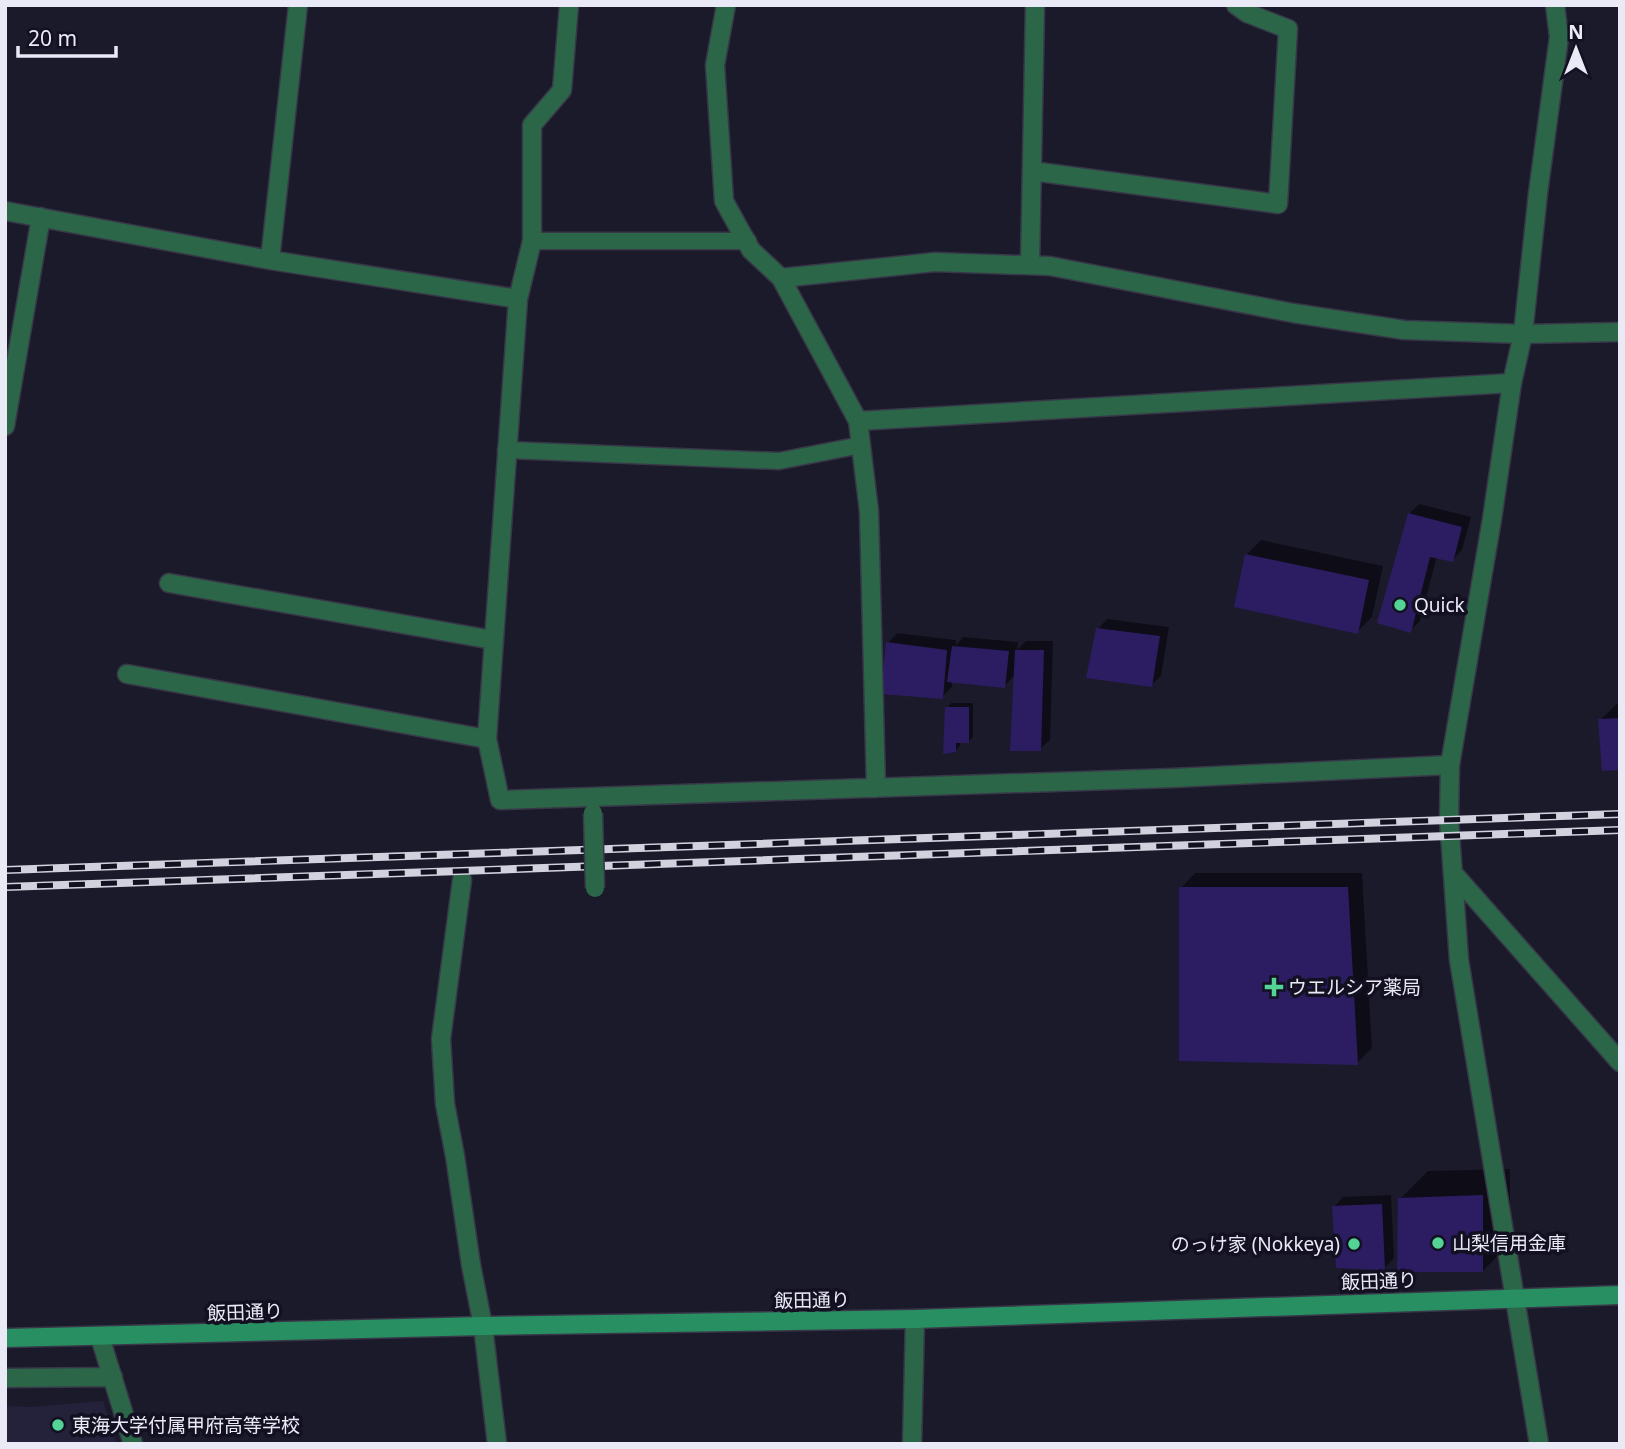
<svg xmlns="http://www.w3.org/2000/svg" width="1625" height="1449" viewBox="0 0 1625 1449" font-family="'Noto Sans','Noto Sans JP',sans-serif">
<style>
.built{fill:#24223a}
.shadow{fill:#0007}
.building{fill:#2c1d62}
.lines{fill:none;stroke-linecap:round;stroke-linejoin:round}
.service-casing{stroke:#383748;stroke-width:19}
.minor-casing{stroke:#383748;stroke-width:21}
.tertiary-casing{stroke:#383748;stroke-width:21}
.secondary-casing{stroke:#383748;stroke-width:21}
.service{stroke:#2b6648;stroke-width:16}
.minor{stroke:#2b6648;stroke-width:18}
.tertiary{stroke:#2b6648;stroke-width:18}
.secondary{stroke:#278f61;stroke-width:18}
.rail-casing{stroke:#d2d2df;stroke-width:8}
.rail{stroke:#121021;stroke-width:5;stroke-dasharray:16;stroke-linecap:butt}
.pedestrian-bridge-casing{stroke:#383748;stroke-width:21;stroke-linecap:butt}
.pedestrian-bridge{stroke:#2b6648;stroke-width:18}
.poi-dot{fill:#54d396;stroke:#121021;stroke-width:2.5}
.labels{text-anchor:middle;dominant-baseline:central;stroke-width:7;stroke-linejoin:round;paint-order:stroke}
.poi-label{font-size:19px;fill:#eaeaf7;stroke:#121021;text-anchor:start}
.street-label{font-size:19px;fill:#eaeaf7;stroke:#121021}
</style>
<rect width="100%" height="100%" fill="#1b1a2b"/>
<path class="built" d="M103,1401L117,1444H5V1406L32,1407Z"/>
<path class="shadow" d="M1419,504L1471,517L1462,550L1452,560L1437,556L1420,621L1410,631L1379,622L1410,513Z
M1261,540L1383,566L1372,617L1357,632L1246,555Z
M1107,619L1169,627L1161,676L1151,685L1098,629Z
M897,633L956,640V645L963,637L1018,642L1017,650L1026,641H1053L1050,740L1040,749L1015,675L1004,686L952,681V687L942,697L888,643Z
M1620,701V768L1600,720Z
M951,703H973V737L968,742H960V746L956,750L947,708Z
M1195,873H1362L1372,1048L1357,1063L1181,888Z
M1510,1169V1243L1483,1271L1400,1199L1428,1171Z
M1391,1195L1394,1258L1385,1268L1334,1207L1343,1197Z"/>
<path class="building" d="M1408,513L1462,527L1453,562L1430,557L1411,633L1377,623Z
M1245,554L1369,580L1358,634L1234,607Z
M1096,628L1160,636L1152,687L1086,678Z
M886,642L947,650L943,699L881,694Z
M952,646L1009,651L1005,688L947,682Z
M1015,650H1044L1041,751H1010Z
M945,707H969V743H956V752L943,754Z
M1620,718V770L1602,771L1598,719Z
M1179,887H1348L1358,1065L1179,1061Z
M1483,1195V1272H1397L1398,1198Z
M1382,1204L1385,1270L1336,1268L1332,1206Z"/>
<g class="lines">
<g class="service-casing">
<path id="service" d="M532,241H748
M506,450L779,461L861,445"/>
</g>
<g class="minor-casing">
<path id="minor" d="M726,5L715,65L724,201L751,250L781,278L858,421L869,511L876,788
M1032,171L1278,204L1288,29L1247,13L1236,5
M5,211L270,260L518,299L487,739L500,800L1173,778L1450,765L1449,820L1459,960L1539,1444
M270,260L298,5
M1030,265L1035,5
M781,278L935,262L1050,266L1293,313L1404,330L1523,334
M518,299L532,241V125L562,90L569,5
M858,421L1512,383
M5,426L41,217
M169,583L493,640
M127,674L487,739
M1453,873L1620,1062
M462,880L441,1039L445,1104L455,1156L471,1265L483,1326L497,1444
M100,1337L133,1444
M5,1378L113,1377
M912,1444L915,1319"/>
</g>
<g class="tertiary-casing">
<path id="tertiary" d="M1523,334L1620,332
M1450,765L1492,519L1512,383L1523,334L1538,193L1559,37L1555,5"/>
</g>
<g class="secondary-casing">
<path id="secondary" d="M5,1338L483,1326L915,1319L1620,1295"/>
</g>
<use href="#service" class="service"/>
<use href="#minor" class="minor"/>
<use href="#tertiary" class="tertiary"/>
<use href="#secondary" class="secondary"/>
<g class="rail-casing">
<path id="rail" d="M5,870L1620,814
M5,887L1620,830"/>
</g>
<use href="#rail" class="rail"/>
<g class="pedestrian-bridge-casing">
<path id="pedestrian-bridge" d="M593,813L595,888"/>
</g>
<use href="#pedestrian-bridge" class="pedestrian-bridge"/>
</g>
<g class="poi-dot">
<circle cx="1400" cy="605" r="7"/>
<path d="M1270.5 976.5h7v7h7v7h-7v7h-7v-7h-7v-7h7z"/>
<circle cx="1438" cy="1243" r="7"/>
<circle cx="1354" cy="1244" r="7"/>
<circle cx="58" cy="1425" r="7"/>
</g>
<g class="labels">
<g class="poi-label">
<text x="1414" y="605">Quick</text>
<text x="1288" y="987">ウエルシア薬局</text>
<text x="1452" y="1243">山梨信用金庫</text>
<text x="1340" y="1244" text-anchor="end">のっけ家 (Nokkeya)</text>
<text x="72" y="1425">東海大学付属甲府高等学校</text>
</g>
<g class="street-label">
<text transform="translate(1379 1281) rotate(-2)">飯田通り</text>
<text transform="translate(812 1300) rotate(-1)">飯田通り</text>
<text transform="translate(245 1312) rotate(-2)">飯田通り</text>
</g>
</g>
<rect width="1625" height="1449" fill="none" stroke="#eaeaf7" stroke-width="14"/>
<g transform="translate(1576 49)" stroke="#121021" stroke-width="5" paint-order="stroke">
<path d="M0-5L12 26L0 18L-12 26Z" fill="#eaeaf7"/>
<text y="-10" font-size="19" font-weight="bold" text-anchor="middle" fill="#eaeaf7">N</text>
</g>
<path d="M18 46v10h98v-10" fill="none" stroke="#eaeaf7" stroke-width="3.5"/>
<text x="28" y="46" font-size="21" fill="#eaeaf7" stroke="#121021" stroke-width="5" paint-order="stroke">20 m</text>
</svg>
